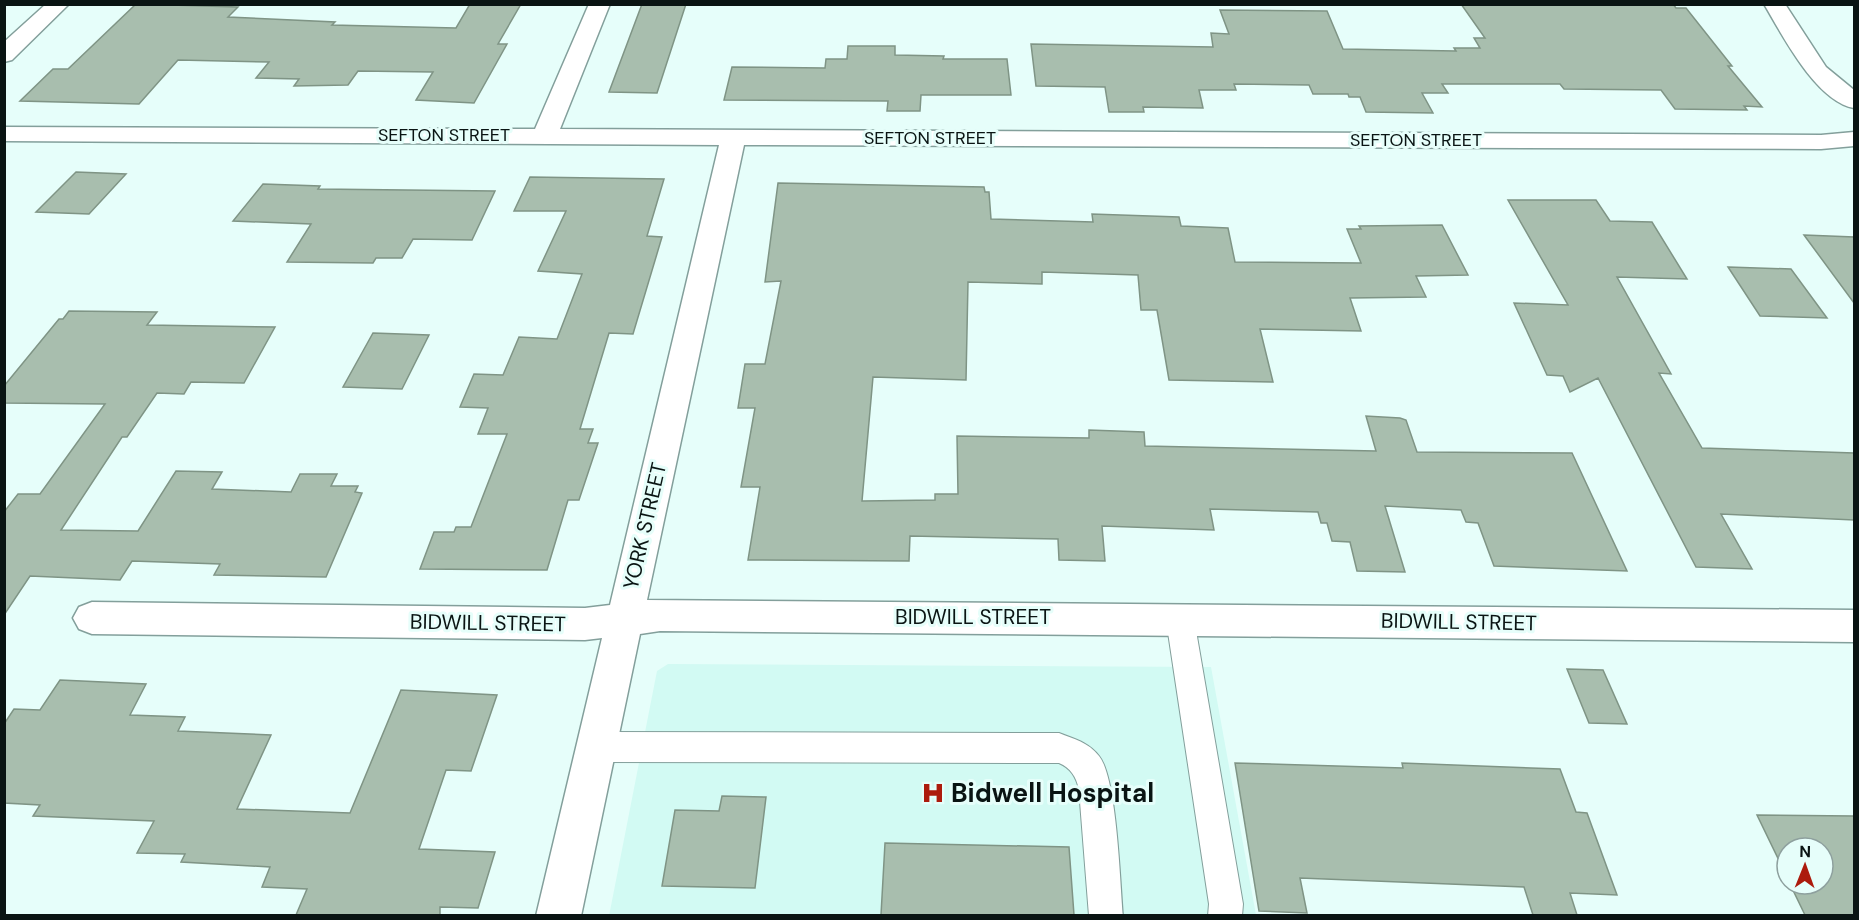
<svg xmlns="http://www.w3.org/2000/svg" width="1859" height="920" viewBox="0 0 1859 920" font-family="'DM Sans',sans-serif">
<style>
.built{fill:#d2faf3}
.building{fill:#a8beae;stroke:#7f9485;stroke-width:1.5}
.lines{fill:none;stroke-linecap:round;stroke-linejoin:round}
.lane-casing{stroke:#839f9b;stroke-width:2}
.street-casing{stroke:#839f9b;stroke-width:3}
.lane{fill:#fff;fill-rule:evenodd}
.street{fill:#fff;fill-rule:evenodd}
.labels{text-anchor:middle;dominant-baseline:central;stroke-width:6;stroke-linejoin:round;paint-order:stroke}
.far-street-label{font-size:18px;fill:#0a1413;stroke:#e6fefa}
.street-label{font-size:21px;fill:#0a1413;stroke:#e6fefa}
.near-poi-label{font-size:26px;font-weight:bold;fill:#0a1413;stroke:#e6fefa;text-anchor:start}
</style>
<rect width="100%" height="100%" fill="#e6fefa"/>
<path class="built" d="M668,664L1211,667L1256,915L609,916L657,671Z"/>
<path class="building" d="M136,4L238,7L228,17L335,22L332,25L456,28L470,4H521L498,44H507L474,103L416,100L433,72L358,71L348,85L294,86L299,79L256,78L269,62L178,60L139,104L20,101L53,69H68Z
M642,4H686L657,93L609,92Z
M1461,4H1673L1676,8H1686L1732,66H1728L1762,107L1744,106L1747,110L1675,109L1661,90L1564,89L1560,84H1442L1448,93H1422L1433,113L1366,112L1360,97H1349L1348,94H1313L1309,85L1234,84L1236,90H1199L1203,108L1143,107L1144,112H1109L1105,87L1036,86L1031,44L1213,47L1211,33L1229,34L1220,10L1327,11L1343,49L1456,51L1454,48H1480L1474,38H1485Z
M848,46H895V55L944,56L943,59H1007L1011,95H921L920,111H887L888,101L724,100L732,67L825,68L826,59H847Z
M76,172L126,174L89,214L36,212Z
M530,177L664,179L647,236L662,237L633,334L609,333L580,429H593L588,443H598L579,500H568L547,570L420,569L434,532H454L456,527H471L507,434H478L488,408L460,407L474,374L503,375L519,337L557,339L582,274L538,271L566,211H514Z
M778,183L984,187L985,192H989L991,219L1093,222L1092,214L1179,217L1181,226L1228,228L1235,262L1361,263L1347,229H1361L1359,226L1442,225L1468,275L1416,276L1426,297L1350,298L1361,331L1260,329L1273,382L1169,380L1157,310H1141L1138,275L1042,272V284L968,282L966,380L873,377L862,501L935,500V494H958L957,436L1089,438V430L1144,432L1145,446L1376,451L1366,416L1400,418L1406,420L1417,452L1572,453L1627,571L1494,566L1478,523L1466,522L1461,510L1385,506L1405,572L1357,571L1350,542L1332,541L1327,523H1321L1318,512L1210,509L1214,530L1102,526L1105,561L1059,560L1058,539L910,536L909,561L748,560L760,487H741L755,408H738L745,364H765L781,281L765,282Z
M263,184L320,186L318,189L495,191L472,240L413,239L402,258H376L373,263L287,262L311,224L233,221Z
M1508,200H1596L1610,221L1652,222L1687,279L1617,277L1671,374L1659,373L1702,448L1854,453V520L1721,514L1752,569L1696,567L1598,378L1570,392L1563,376L1547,375L1514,303L1568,305Z
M1804,235L1854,237V303Z
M1728,267L1791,269L1827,318L1760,316Z
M69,311L157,312L147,325L275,327L244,383L191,382L184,394L157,393L127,437H122L61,530L138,531L176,471L222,472L212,489L291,492L300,474H337L331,486H358L355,492L362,493L326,577L214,575L220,564L132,561L120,580L30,576L4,615V512L18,494H40L105,404L4,403V386L59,319H63Z
M373,333L429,335L402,389L343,387Z
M1567,669L1603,670L1627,724L1589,723Z
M60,680L146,684L130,715L185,717L178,731L271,735L237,809L350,813L401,690L497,695L471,771L446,770L419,849L495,852L478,908L440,907V915H296L307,889L262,887L270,867L181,862L185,854L137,853L154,821L33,816L40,805L4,803V724L14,709L40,710Z
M1235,763L1403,768L1402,763L1560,769L1576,812L1587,813L1617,895L1570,893L1577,915H1533L1524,887L1300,878L1307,913L1259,911Z
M722,796L766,797L755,888L662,886L675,810L719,811Z
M1757,815L1854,816V915H1805L1790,884H1823V848H1787V877Z
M885,843L1069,847L1074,915H881Z"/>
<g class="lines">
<g class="lane-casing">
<path id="lane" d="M1180,606L1190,610L1194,619L1243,904L1242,916H1208L1209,904L1166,619L1170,610Z
M597,732L1059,733C1074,739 1088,742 1099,756C1117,778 1120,882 1123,916H1089L1079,789C1076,777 1071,768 1059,763L597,762L586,758L581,747L586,736Z"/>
</g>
<g class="street-casing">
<path id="street" d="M46,4H69L12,60L4,62V42Z
M589,4H610L560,129L1821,135L1854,132V146L1821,149L744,145L647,600L1854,610V642L660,631L640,634L581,916H536L602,638L585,640L92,634L79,629L73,618L79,607L92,602L585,608L610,605L719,145L4,141V127L535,129Z
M1764,4H1785L1826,67L1854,90V108C1816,101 1783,36 1764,4Z"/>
</g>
<use href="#lane" class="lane"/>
<use href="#street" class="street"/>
</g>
<defs>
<g id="hospital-bare" transform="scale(1.8)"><path d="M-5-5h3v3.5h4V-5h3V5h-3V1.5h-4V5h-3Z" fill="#ac1b0d" stroke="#e6fefa" stroke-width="2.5" paint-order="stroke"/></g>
</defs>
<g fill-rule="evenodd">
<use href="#hospital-bare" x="933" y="793"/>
</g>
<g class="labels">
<g class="far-street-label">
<text x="444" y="135">SEFTON STREET</text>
<text x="930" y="138">SEFTON STREET</text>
<text x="1416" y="140">SEFTON STREET</text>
</g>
<g class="street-label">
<text transform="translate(645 526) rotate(-77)">YORK STREET</text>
<text x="973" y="617">BIDWILL STREET</text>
<text transform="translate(1459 622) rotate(1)">BIDWILL STREET</text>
<text transform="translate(488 623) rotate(1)">BIDWILL STREET</text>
</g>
<g class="near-poi-label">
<text x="951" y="793">Bidwell Hospital</text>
</g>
</g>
<rect width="1859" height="920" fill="none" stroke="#0a1413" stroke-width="12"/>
<g transform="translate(1805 866) rotate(1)"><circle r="28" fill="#e6fefa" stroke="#8ea09e" stroke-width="1.5"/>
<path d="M0-4.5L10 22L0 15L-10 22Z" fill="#ac1b0d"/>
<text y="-9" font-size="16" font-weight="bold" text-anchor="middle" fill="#0a1413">N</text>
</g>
</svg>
